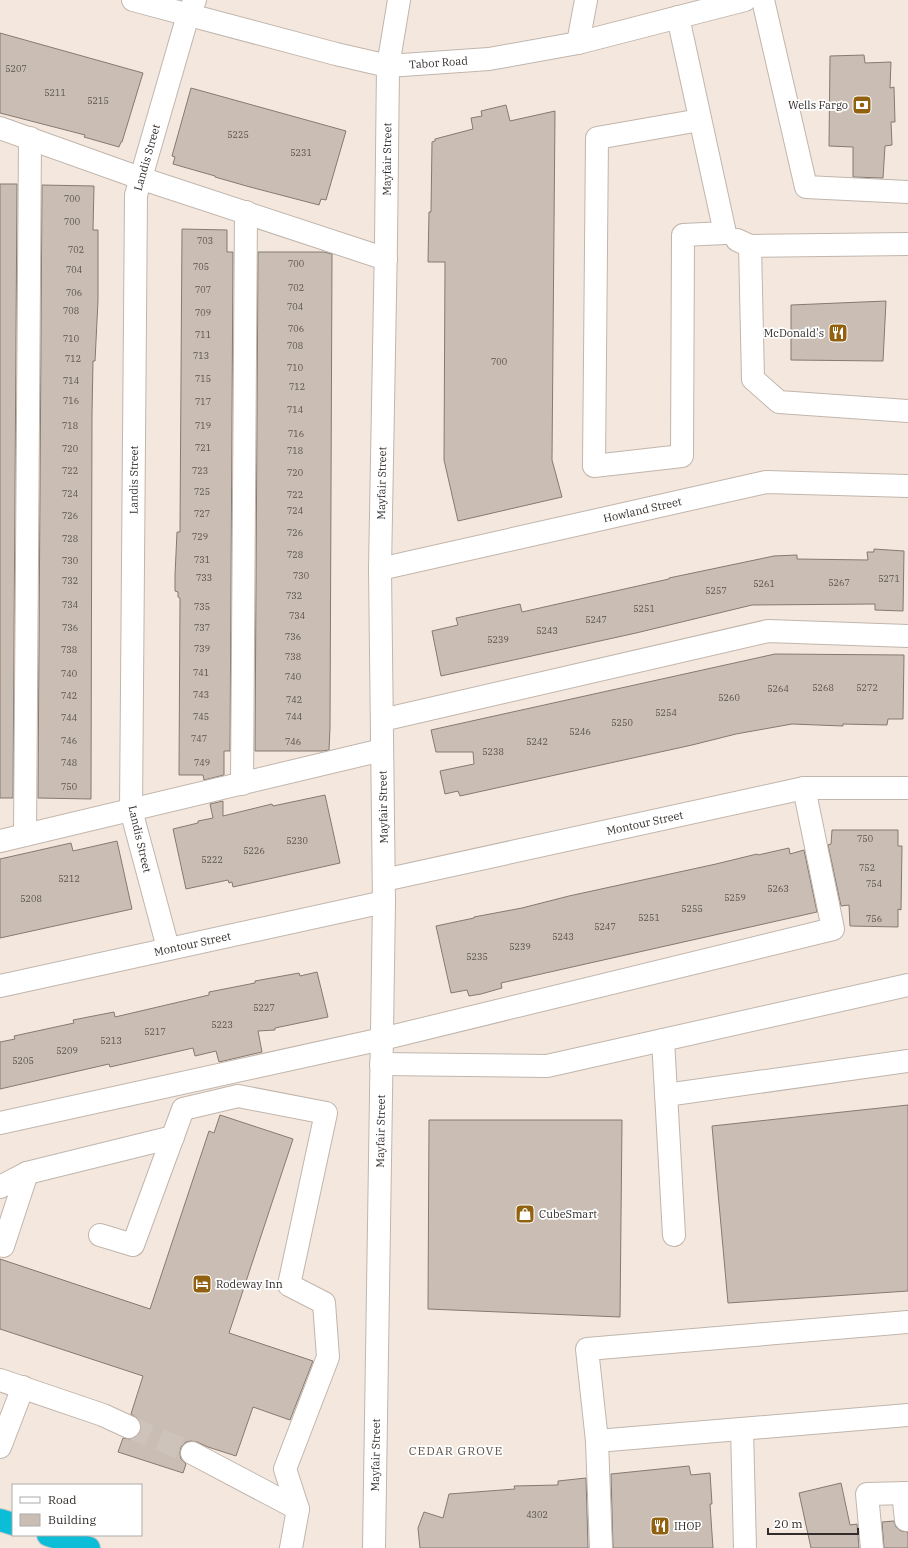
<svg xmlns="http://www.w3.org/2000/svg" width="908" height="1548" viewBox="0 0 908 1548" font-family="'IBM Plex Serif',serif">
<style>
.building{fill:#cabeb4;stroke:#857a71}
.lines{fill:none;stroke-linecap:round;stroke-linejoin:round}
.minor-tunnel{stroke:#cdc3ba;stroke-width:22;stroke-dasharray:22 11;stroke-linecap:butt}
.minor-casing{stroke:#c1b5ac;stroke-width:24}
.highway-casing{stroke:#cac8c8;stroke-width:24}
.minor{stroke:#fff;stroke-width:22}
.highway{stroke:#0bbdd6;stroke-width:22}
.labels{text-anchor:middle;dominant-baseline:central;stroke-width:3.5;stroke-linejoin:round;paint-order:stroke}
.number-label{font-size:9px;fill:#58514c}
.street-label{font-size:11px;fill:#322d2a;stroke:#fff}
.poi-label{font-size:11px;fill:#322d2a;stroke:#fff;text-anchor:start}
.neighbourhood-label{font-size:12px;letter-spacing:1px;fill:#5c524a;stroke:#fff}
</style>
<rect width="100%" height="100%" fill="#f4e8de"/>
<path class="building" d="M0,33L143,73L122,142H121L119,147L84,137L85,135L0,113Z
M864,55L865,63L891,62L890,88L894,87L895,122H891L892,145L885,146L883,178L853,177V147L829,146L830,56Z
M191,88L346,131L326,200L321,199L319,205L250,187L215,177V176L173,164L175,157L172,156Z
M506,105L510,121L555,111L552,460L562,497L458,521L444,460L445,262H428L429,212H431L432,142L435,141V139L473,129L471,118L482,116L481,111Z
M0,184H17L13,798H0Z
M42,185L94,186L93,230H98V301L95,361H93L92,414L91,799L38,798Z
M182,229L227,230V252H233L230,751H224V775L204,780L203,775H179L180,598L178,597V592L175,591V575L177,532H180Z
M258,252H324L332,254L330,728L329,750L322,751H255Z
M886,301L883,361L791,360V305Z
M874,549L904,551L903,611L875,610V604L752,605L636,633L441,676L432,631L458,625L456,618L520,604L522,612L669,579V578L774,556L797,555V559L868,560L867,552H874Z
M775,654L904,655L903,719H888L887,725L843,724V726L792,724L736,734L692,745L469,794L460,796L458,791L445,794L440,771L474,764L473,752H436L431,730Z
M325,795L340,863L233,887L232,882L229,883L228,880L186,889L173,829L198,823V821L213,818L210,804L223,801V816L272,804L273,806Z
M832,830H898V846H902L901,910L898,909V927L850,926L849,905L841,906L828,845L831,844Z
M117,841L132,909L0,938V859L71,843L73,851Z
M789,848L790,854L804,850L817,912L501,983L502,988L481,994L469,996L467,990L451,993L436,926L474,918V917L522,908L569,896L716,864L757,854L758,855Z
M317,972L328,1017L275,1028V1030L258,1031L262,1052L219,1062L216,1051L195,1056L193,1048L110,1067L109,1064L0,1089V1042L15,1039L14,1036L74,1023L73,1020L114,1012L115,1017L209,995V992L255,983V981L299,973L300,976Z
M908,1105V1291L728,1303L712,1126Z
M220,1115L293,1139L229,1333L313,1361L290,1420L253,1407L236,1456L208,1447L197,1442L191,1441L186,1442L181,1447L180,1453L181,1459L186,1464L183,1473L118,1452L123,1438L131,1439L136,1437L140,1432L141,1425L139,1420L131,1414L143,1376L0,1329V1259L150,1309L209,1131L214,1133Z
M429,1120H622L620,1317L428,1309Z
M689,1466L691,1475L710,1473L712,1504H710L713,1548H613L611,1474Z
M586,1478L588,1548H420L418,1528L424,1512L443,1518L449,1494L515,1489L514,1486L558,1485V1481Z
M841,1483L850,1525L857,1524L859,1548H811L799,1493Z
M894,1521L896,1527L901,1531L908,1532V1548H884L882,1522Z"/>
<g class="lines">
<path class="minor-tunnel" d="M129,1427L192,1453"/>
<g class="minor-casing">
<g id="minor">
<path id="s1" d="M133,0L336,54L388,66L489,59L578,43L745,0"/>
<path d="M763,0L806,187L908,192"/>
<path d="M678,17L725,233L683,235L682,456L594,466L597,138L700,120"/>
<path d="M578,43L586,0"/>
<path d="M0,128L140,178L386,259"/>
<path d="M737,240L750,246L908,244"/>
<path d="M750,246L753,379L779,402L908,411"/>
<path id="s2" d="M380,569L766,482L908,486"/>
<path d="M382,720L768,631L908,636"/>
<path d="M242,784L246,212"/>
<path d="M25,835L30,138"/>
<path d="M0,841L382,750"/>
<path id="s3" d="M384,880L804,788H908"/>
<path id="s4" d="M168,948L131,810L136,195L188,15L195,0"/>
<path id="s5" d="M0,986L384,902"/>
<path d="M663,1040L674,1235"/>
<path d="M381,1064L547,1066L908,985"/>
<path d="M666,1095L908,1061"/>
<path d="M0,1123L382,1039L833,929L804,788"/>
<path d="M0,1187L27,1173"/>
<path d="M100,1235L133,1245L183,1109L238,1096L326,1113L289,1285L324,1303L328,1357L285,1469L298,1509L291,1548"/>
<path d="M3,1246L27,1173L173,1137"/>
<path d="M908,1322L587,1349L597,1441L908,1415"/>
<path d="M0,1380L103,1415L129,1427"/>
<path d="M742,1429L745,1548"/>
<path d="M597,1441L601,1548"/>
<path d="M0,1447L23,1387"/>
<path d="M192,1453L298,1509"/>
<path d="M903,1493L906,1520"/>
<path id="s6" d="M374,1548L384,902L380,569L386,241L388,66L399,0"/>
<path d="M872,1548L867,1494L908,1493"/>
</g>
</g>
<g class="highway-casing">
<path id="highway" d="M0,1520L13,1524
M48,1535L89,1548"/>
</g>
<use href="#minor" class="minor"/>
<use href="#highway" class="highway"/>
</g>
<defs>
<g id="bank-square" transform="scale(1)"><rect x="-9" y="-9" width="18" height="18" rx="4" fill="#926110" stroke="#fff"/><path d="M-6-4H6V4H-6ZM0-2.3a2.3 2.3 0 1 0 0 4.6a2.3 2.3 0 1 0 0-4.6Z" fill="#fff"/></g>
<g id="restaurant-square" transform="scale(1)"><rect x="-9" y="-9" width="18" height="18" rx="4" fill="#926110" stroke="#fff"/><path d="M-5-6h1v4h1v-4h1v4h1v-4h1v5L-1.5 .5V6h-2V.5L-5-1ZM5-6V6H3V1.5H1.5Q1.5-4 5-6Z" fill="#fff"/></g>
<g id="shop-square" transform="scale(1)"><rect x="-9" y="-9" width="18" height="18" rx="4" fill="#926110" stroke="#fff"/><path d="M-5-2.5h2.3a2.7 3.5 0 0 1 5.4 0H5L5.5 6h-11ZM-1.5-2.5h3a1.5 2.3 0 0 0-3 0Z" fill="#fff"/></g>
<g id="hotel-square" transform="scale(1)"><rect x="-9" y="-9" width="18" height="18" rx="4" fill="#926110" stroke="#fff"/><path d="M-6-4.5h1.5V1H6V5H4.5V3h-9V5H-6ZM-4 0a1.8 1.8 0 1 1 3.6 0ZM.5 0V-2.5h3Q6-2.5 6 0Z" fill="#fff"/></g>
</defs>
<g fill-rule="evenodd">
<use href="#bank-square" x="862" y="105"/>
<use href="#restaurant-square" x="838" y="333"/>
<use href="#shop-square" x="525" y="1214"/>
<use href="#hotel-square" x="202" y="1284"/>
<use href="#restaurant-square" x="660" y="1526"/>
</g>
<g class="labels">
<g class="number-label">
<text x="16" y="68">5207</text>
<text x="55" y="92">5211</text>
<text x="98" y="100">5215</text>
<text x="238" y="134">5225</text>
<text x="301" y="152">5231</text>
<text x="72" y="198">700</text>
<text x="72" y="221">700</text>
<text x="205" y="240">703</text>
<text x="76" y="249">702</text>
<text x="296" y="263">700</text>
<text x="201" y="266">705</text>
<text x="74" y="269">704</text>
<text x="296" y="287">702</text>
<text x="203" y="289">707</text>
<text x="74" y="292">706</text>
<text x="295" y="306">704</text>
<text x="71" y="310">708</text>
<text x="203" y="312">709</text>
<text x="296" y="328">706</text>
<text x="203" y="334">711</text>
<text x="71" y="338">710</text>
<text x="295" y="345">708</text>
<text x="201" y="355">713</text>
<text x="73" y="358">712</text>
<text x="499" y="361">700</text>
<text x="295" y="367">710</text>
<text x="203" y="378">715</text>
<text x="71" y="380">714</text>
<text x="297" y="386">712</text>
<text x="71" y="400">716</text>
<text x="203" y="401">717</text>
<text x="295" y="409">714</text>
<text x="70" y="425">718</text>
<text x="203" y="425">719</text>
<text x="296" y="433">716</text>
<text x="203" y="447">721</text>
<text x="70" y="448">720</text>
<text x="295" y="450">718</text>
<text x="70" y="470">722</text>
<text x="200" y="470">723</text>
<text x="295" y="472">720</text>
<text x="202" y="491">725</text>
<text x="70" y="493">724</text>
<text x="295" y="494">722</text>
<text x="295" y="510">724</text>
<text x="202" y="513">727</text>
<text x="70" y="515">726</text>
<text x="295" y="532">726</text>
<text x="200" y="536">729</text>
<text x="70" y="538">728</text>
<text x="295" y="554">728</text>
<text x="202" y="559">731</text>
<text x="70" y="560">730</text>
<text x="301" y="575">730</text>
<text x="204" y="577">733</text>
<text x="889" y="578">5271</text>
<text x="70" y="580">732</text>
<text x="839" y="582">5267</text>
<text x="764" y="583">5261</text>
<text x="716" y="590">5257</text>
<text x="294" y="595">732</text>
<text x="70" y="604">734</text>
<text x="202" y="606">735</text>
<text x="644" y="608">5251</text>
<text x="297" y="615">734</text>
<text x="596" y="619">5247</text>
<text x="70" y="627">736</text>
<text x="202" y="627">737</text>
<text x="547" y="630">5243</text>
<text x="293" y="636">736</text>
<text x="498" y="639">5239</text>
<text x="202" y="648">739</text>
<text x="69" y="649">738</text>
<text x="293" y="656">738</text>
<text x="201" y="672">741</text>
<text x="69" y="673">740</text>
<text x="293" y="676">740</text>
<text x="823" y="687">5268</text>
<text x="867" y="687">5272</text>
<text x="778" y="688">5264</text>
<text x="201" y="694">743</text>
<text x="69" y="695">742</text>
<text x="729" y="697">5260</text>
<text x="294" y="699">742</text>
<text x="666" y="712">5254</text>
<text x="201" y="716">745</text>
<text x="294" y="716">744</text>
<text x="69" y="717">744</text>
<text x="622" y="722">5250</text>
<text x="580" y="731">5246</text>
<text x="199" y="738">747</text>
<text x="69" y="740">746</text>
<text x="293" y="741">746</text>
<text x="537" y="741">5242</text>
<text x="493" y="751">5238</text>
<text x="69" y="762">748</text>
<text x="202" y="762">749</text>
<text x="69" y="786">750</text>
<text x="865" y="838">750</text>
<text x="297" y="840">5230</text>
<text x="254" y="850">5226</text>
<text x="212" y="859">5222</text>
<text x="867" y="867">752</text>
<text x="69" y="878">5212</text>
<text x="874" y="883">754</text>
<text x="778" y="888">5263</text>
<text x="735" y="897">5259</text>
<text x="31" y="898">5208</text>
<text x="692" y="908">5255</text>
<text x="649" y="917">5251</text>
<text x="874" y="918">756</text>
<text x="605" y="926">5247</text>
<text x="563" y="936">5243</text>
<text x="520" y="946">5239</text>
<text x="477" y="956">5235</text>
<text x="264" y="1007">5227</text>
<text x="222" y="1024">5223</text>
<text x="155" y="1031">5217</text>
<text x="111" y="1040">5213</text>
<text x="67" y="1050">5209</text>
<text x="23" y="1060">5205</text>
<text x="537" y="1514">4302</text>
</g>
<g class="street-label">
<text stroke="none"><textPath href="#s1" startOffset="314">Tabor Road</textPath></text>
<text stroke="none"><textPath href="#s4" startOffset="797">Landis Street</textPath></text>
<text stroke="none"><textPath href="#s6" startOffset="1389">Mayfair Street</textPath></text>
<text stroke="none"><textPath href="#s4" startOffset="473">Landis Street</textPath></text>
<text stroke="none"><textPath href="#s6" startOffset="1065">Mayfair Street</textPath></text>
<text stroke="none"><textPath href="#s2" startOffset="269">Howland Street</textPath></text>
<text transform="translate(383 807) rotate(-91)">Mayfair Street</text>
<text stroke="none"><textPath href="#s3" startOffset="267">Montour Street</textPath></text>
<text transform="translate(140 839) rotate(77)">Landis Street</text>
<text stroke="none"><textPath href="#s5" startOffset="197">Montour Street</textPath></text>
<text stroke="none"><textPath href="#s6" startOffset="417">Mayfair Street</textPath></text>
<text stroke="none"><textPath href="#s6" startOffset="93">Mayfair Street</textPath></text>
</g>
<g class="poi-label">
<text x="848" y="105" text-anchor="end">Wells Fargo</text>
<text x="824" y="333" text-anchor="end">McDonald's</text>
<text x="539" y="1214">CubeSmart</text>
<text x="216" y="1284">Rodeway Inn</text>
<text x="674" y="1526">IHOP</text>
</g>
<g class="neighbourhood-label">
<text x="456" y="1450">CEDAR GROVE</text>
</g>
</g>
<rect x="12" y="1484" width="130" height="52" fill="#ffffff" stroke="#adabaa"/>
<rect x="20" y="1497" width="20" height="6" fill="#ffffff" stroke="#adabaa"/>
<text x="48" y="1504" font-size="12" fill="#322d2a">Road</text>
<rect x="20" y="1514" width="20" height="12" fill="#cabeb4" stroke="#adabaa"/>
<text x="48" y="1524" font-size="12" fill="#322d2a">Building</text>
<path d="M768 1528v6h90v-6" fill="none" stroke="#322d2a" stroke-width="2"/>
<text x="774" y="1528" font-size="12" fill="#322d2a" stroke="#ffffff" stroke-width="3" paint-order="stroke">20 m</text>
</svg>
